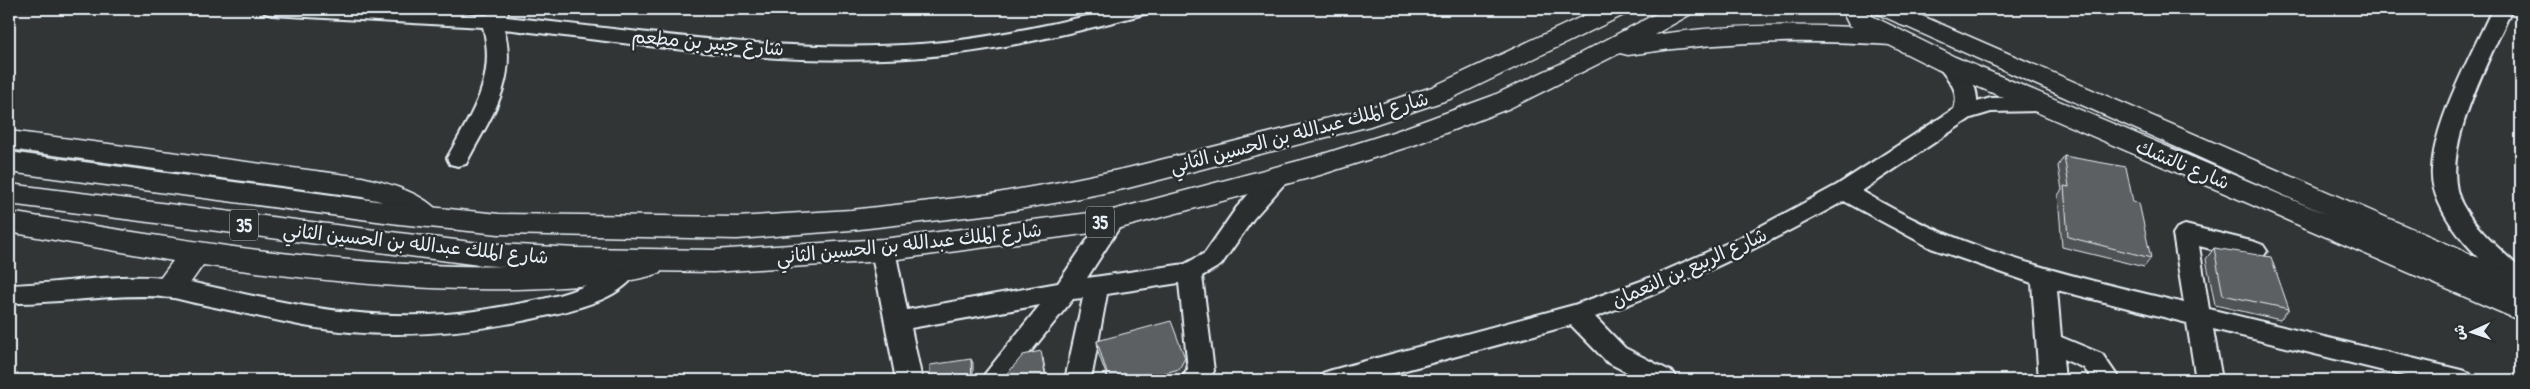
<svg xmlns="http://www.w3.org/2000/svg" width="2530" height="389" viewBox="0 0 2530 389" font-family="'Patrick Hand','Playpen Sans Arabic',sans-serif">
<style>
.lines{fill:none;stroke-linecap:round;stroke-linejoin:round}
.minor-casing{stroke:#e8f1f8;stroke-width:4}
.major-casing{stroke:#e8f1f8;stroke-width:3}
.highway-casing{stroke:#e8f1f8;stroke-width:3}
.minor{fill:#2a2d2e;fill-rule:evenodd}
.major{fill:#2a2d2e;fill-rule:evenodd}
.highway{fill:#2a2d2e;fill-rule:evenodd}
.wall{fill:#4f5355;stroke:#e8f1f8}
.shaded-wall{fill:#404345;stroke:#e8f1f8}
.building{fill:#5c6063;stroke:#e8f1f8}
.labels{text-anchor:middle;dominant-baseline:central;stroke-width:5;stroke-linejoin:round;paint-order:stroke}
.shield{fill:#2a2d2e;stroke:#afb6bb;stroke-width:1}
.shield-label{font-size:18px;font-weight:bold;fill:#e8f1f8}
.street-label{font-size:19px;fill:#e8f1f8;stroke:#2a2d2e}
</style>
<rect width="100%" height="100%" fill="#323536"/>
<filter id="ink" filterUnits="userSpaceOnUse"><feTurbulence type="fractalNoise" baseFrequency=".02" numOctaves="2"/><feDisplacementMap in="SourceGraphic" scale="10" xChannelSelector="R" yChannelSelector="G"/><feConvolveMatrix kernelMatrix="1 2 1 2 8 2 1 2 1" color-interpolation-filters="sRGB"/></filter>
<g filter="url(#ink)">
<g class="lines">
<g class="minor-casing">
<path id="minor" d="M262,9H391L487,15L491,9H509L506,17C642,31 782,54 920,44C964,41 1008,33 1051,24C1084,17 1116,7 1151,9L1148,13C1062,36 974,57 884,59C758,64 630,43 504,29C518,80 492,115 469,158L466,164L458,166L450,164L447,158C471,114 497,79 483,27L272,15L265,13Z
M2492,9H2512C2491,57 2436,154 2462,204C2475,229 2501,250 2521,269V292L2513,290C2486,264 2454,238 2439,203C2434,192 2431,181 2432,169C2434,120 2472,54 2492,9Z
M1946,56C1963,61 1978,84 1977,102L1991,98L2042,97L2049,99L2053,104L2049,109L2042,111L1991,112L1971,118L1862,191C1960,252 2073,276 2184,303L2173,234L2177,228L2185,225L2255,242L2263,245L2267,251L2263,257L2255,260L2199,246L2209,309L2461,370L2470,373L2474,380H2420L2213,329L2222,380H2196L2187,323L2057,290L2061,337L2102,354L2120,380H2093L2084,368L2063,359L2065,380H2039L2032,283L1931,248L1844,201C1761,247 1684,285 1595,317L1625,348L1674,373L1678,380H1642L1607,362L1571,325L1369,380H1319L1323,373L1332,370L1574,305L1644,280L1739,238L1837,185L1954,109C1961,88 1946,79 1936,63L1939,58Z
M1278,168L1286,170L1289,176L1286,182L1253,219L1221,265L1202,276L1214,371L1208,380H1181L1188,369L1179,283L1107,294L1091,380H1065L1083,298L1073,299L1008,380H980L1040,305L911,328L922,380H896L871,250L875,244L883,241L891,244L895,250L907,310L1058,283L1105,214L1113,211L1121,214L1124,220L1087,278L1185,264L1205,253L1237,207L1270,170Z
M627,260L635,263L639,269C624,297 583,307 554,314C471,334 389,341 304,326C269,319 235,311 200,304C189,302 178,298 167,297C114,293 62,304 9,303V285C63,284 118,272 172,279C204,284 236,293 268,299C339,314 411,321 482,310C517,304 557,299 589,284C603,277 613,264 627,260Z"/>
</g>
<g class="major-casing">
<path id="major" d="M1841,9H1865L1868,14L1955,57L2326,214L1878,14L1874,9H1906L2521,276V321L1937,69L1849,25Z
M9,131L362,177C387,183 429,194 443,218L439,225C416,233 402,209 382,202C376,199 368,199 362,197L9,149Z
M9,212C217,245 439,288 650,254L660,257L664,265L660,273C629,283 595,285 563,287C445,295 319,281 203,265C190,282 181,304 158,296L153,288L173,261L9,232Z"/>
</g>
<g class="highway-casing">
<path id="highway" d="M1598,9H1630L1626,14L1450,99L1370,126L1128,188L1060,202L992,214L851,230L737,239L499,234L399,224L9,172V152L399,204L499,214L737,217L851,210L992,194L1060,182L1128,168L1365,109L1432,87Z
M1665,9H1695L1691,14L1654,35C1732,23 1812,24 1891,29L1900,31L1903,37L1900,43L1891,45C1802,39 1716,41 1628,55L1620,53L1510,108L1414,145L1320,175L1113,230L883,261L714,272L577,270L479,265L9,204V184L479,243L577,248L714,250L883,239L1113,210L1317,156L1396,131L1492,96L1560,64Z
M1887,9H1912L1921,20L1918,26C1902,30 1895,22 1887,9Z"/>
</g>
<use href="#minor" class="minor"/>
<use href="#major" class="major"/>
<use href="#highway" class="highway"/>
</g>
<path class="wall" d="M672,9H711L710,11Z
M960,9H991L974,15Z
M2064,156L2133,202L2151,258L2144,267L2062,247L2058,195L2062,190L2058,166Z
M2214,248L2289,309L2280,320L2215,305L2206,259Z
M1097,341L1186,368L1179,379L1176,380H1108L1098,352Z"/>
<path class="shaded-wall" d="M973,9H991L974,15Z
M1043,358L1047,380H1037Z
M1185,358L1186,368L1179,379L1176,380H1139Z
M971,359L973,363V380H972Z"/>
<path class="building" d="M2064,156L2126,167L2133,202L2139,203L2151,258L2068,237L2064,186L2069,187Z
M2214,248L2271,257L2289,309L2223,295Z
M1171,321L1185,358L1179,369L1139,380H1109L1097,341Z
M1041,351L1045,373L1037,380H1010L1008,373L1023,355Z
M971,359L972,380H930V365Z"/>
</g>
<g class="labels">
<g class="shield">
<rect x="1086" y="206.5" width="28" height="31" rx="4"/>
<rect x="230" y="209.5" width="28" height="31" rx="4"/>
</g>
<g class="shield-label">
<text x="1100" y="222">35</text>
<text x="244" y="225">35</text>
</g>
<g class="street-label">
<text transform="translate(708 42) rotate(5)">شارع جبير بن مطعم</text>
<text transform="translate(1299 132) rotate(-15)">شارع الملك عبدالله بن الحسين الثاني</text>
<text transform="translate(2183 164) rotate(23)">شارع نالتشك</text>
<text transform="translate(416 243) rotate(6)">شارع الملك عبدالله بن الحسين الثاني</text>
<text transform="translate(909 243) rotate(-6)">شارع الملك عبدالله بن الحسين الثاني</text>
<text transform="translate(1689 267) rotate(-24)">شارع الربيع بن النعمان</text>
</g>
</g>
<rect width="2530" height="389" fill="none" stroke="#2a2d2e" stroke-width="30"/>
<rect x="15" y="15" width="2500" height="359" fill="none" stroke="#e8f1f8" stroke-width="2" filter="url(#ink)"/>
<g transform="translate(2472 332) rotate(267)" stroke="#2a2d2e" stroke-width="4" paint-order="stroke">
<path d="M0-4L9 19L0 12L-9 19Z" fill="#e8f1f8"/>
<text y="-8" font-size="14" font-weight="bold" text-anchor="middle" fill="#e8f1f8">ش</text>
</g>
</svg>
